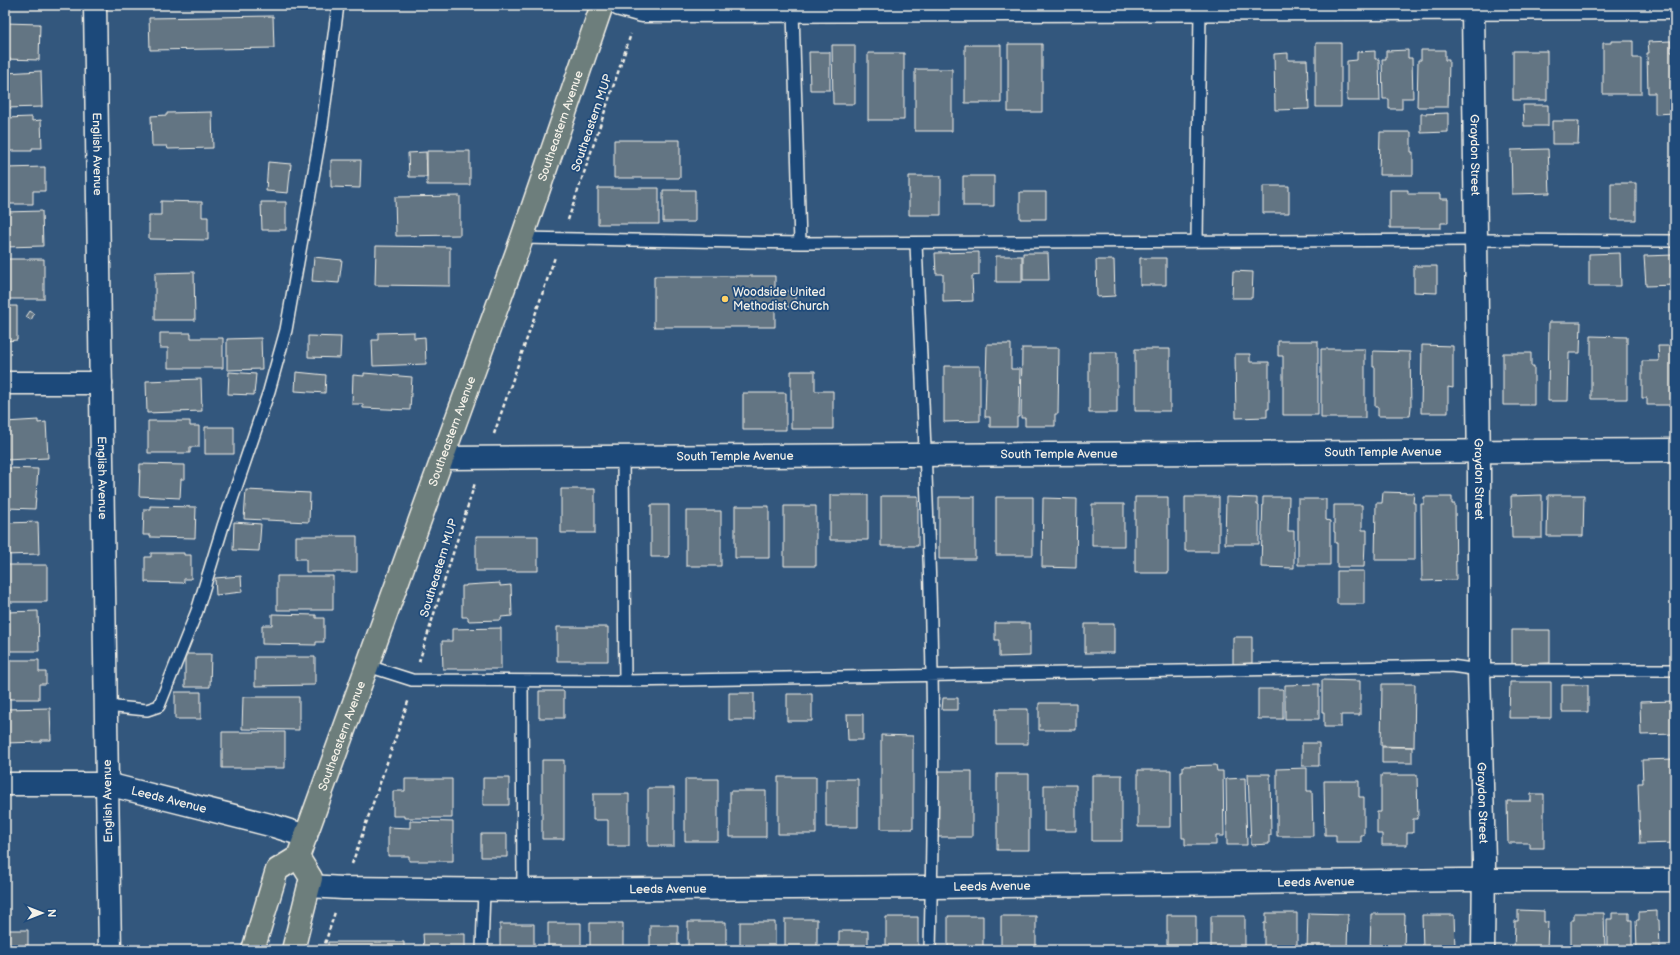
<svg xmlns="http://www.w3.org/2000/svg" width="1680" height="955" viewBox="0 0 1680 955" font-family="'Balsamiq Sans',sans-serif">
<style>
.building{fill:#637583;stroke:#f4f1e8}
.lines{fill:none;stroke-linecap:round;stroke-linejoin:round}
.service-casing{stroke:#f4f1e8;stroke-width:14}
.minor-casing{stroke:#f4f1e8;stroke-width:25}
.secondary-casing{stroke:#f4f1e8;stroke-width:25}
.primary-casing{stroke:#f4f1e8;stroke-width:25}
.path{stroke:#f4f1e8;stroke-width:2.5;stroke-dasharray:4 3;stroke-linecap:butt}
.service{stroke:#1f4a7a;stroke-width:11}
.minor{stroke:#1f4a7a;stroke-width:22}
.secondary{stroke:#1f4a7a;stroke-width:22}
.primary{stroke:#6d7e7c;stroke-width:22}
.poi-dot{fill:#ffd166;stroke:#1f4a7a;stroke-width:1.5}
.labels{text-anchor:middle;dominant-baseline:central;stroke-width:3.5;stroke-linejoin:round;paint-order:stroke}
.street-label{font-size:12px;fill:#f4f1e8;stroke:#1f4a7a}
.poi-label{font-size:12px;fill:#f4f1e8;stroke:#1f4a7a;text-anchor:start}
</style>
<rect width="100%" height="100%" fill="#33577d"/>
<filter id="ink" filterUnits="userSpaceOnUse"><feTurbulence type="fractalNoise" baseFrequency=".025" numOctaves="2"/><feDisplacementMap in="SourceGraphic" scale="8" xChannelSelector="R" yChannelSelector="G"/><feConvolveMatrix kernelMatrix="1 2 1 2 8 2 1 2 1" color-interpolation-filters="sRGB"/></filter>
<g filter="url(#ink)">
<path class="building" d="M273,16L274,48L150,50L149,18Z
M5,23L40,24L39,60L5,59Z
M1611,41H1633V58H1641V94H1603V43H1611Z
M1671,41V52H1675V113L1655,114V93H1648L1647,53H1649L1648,42Z
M1316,43H1341V107H1316Z
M1008,44H1042V112H1008Z
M832,45H855V104H833Z
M965,45H1001V103H965Z
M1408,50V58H1412L1413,98H1402V109H1389V99H1383L1382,59H1386V51Z
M1421,50H1445V60H1449L1448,107H1417L1418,60H1421Z
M1375,51V59H1379L1380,101H1347V61L1357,60V52Z
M1513,51H1547V100H1513Z
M809,52H830V90H810Z
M868,53H904V120H868Z
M1288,53V60H1307L1309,109L1275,110L1274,54Z
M915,69H952V131H915Z
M41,71L42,107L5,108V73Z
M1523,105H1548V126H1524Z
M212,112L213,148L168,149L167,146H152L151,116L167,115V113Z
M1448,113V132L1421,133V114Z
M32,117V121L41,120L42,148H32V151H5V118Z
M1552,121H1579L1578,144H1552Z
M1380,132H1411V152H1413V175H1379Z
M614,140H680V178H614Z
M1548,149L1550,193L1512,194L1511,150Z
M427,151H470V185H427Z
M426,152L427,177H409L408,153Z
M331,160H361L360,188L331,187Z
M268,162L291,164L288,193L266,191Z
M45,167V191H33V204H5V168Z
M909,176H941V215H909Z
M963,176H994V206H963Z
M1611,183H1636V220H1611Z
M1263,186H1289V213H1263Z
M598,188H659V224H598Z
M663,190H695V222H663Z
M1390,190H1408V194H1440V199H1448V223H1441V228H1390Z
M1020,192H1046V219H1020Z
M460,196V235L396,236L395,197Z
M161,201L202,202V217H208V240L149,239V215H161Z
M261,202H286V230H262Z
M42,211L43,246L5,247V212Z
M376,246L450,247V286L375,285Z
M979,252V275L972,276L973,301L943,302V274H936L935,253Z
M1023,253H1048L1049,280H1023Z
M1620,253L1621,286H1589V254Z
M1674,255L1675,285L1646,286L1644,256Z
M996,256H1022V282H996Z
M314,257L342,260L339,283L312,281Z
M1140,258H1166V285H1140Z
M5,259H44V299H5Z
M1096,260H1114L1115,296L1097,297Z
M1414,266H1437V293L1414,292Z
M1233,271L1253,272L1252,298H1232Z
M194,272L195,320H155V273Z
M654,276H775V291H795V307H775V327H654Z
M5,306H17V340L5,341Z
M30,311L34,314L31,320L26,317Z
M1549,322H1581L1580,353H1569L1568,401H1548Z
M414,332V338L425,337L426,364L373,366L372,340H378V333Z
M160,333H191V338H223V368H168V348H160Z
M308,336L341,337L340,358L308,357Z
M1591,336L1627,337V399H1591Z
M261,338L262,369L227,370V339Z
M1278,341H1318V415H1283V356H1278Z
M987,344H1011V369H1020L1019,417H1017V427H990V417H985Z
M1422,345L1453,346V388L1448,387V413H1421Z
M1658,346H1675V398H1673V405H1647V398H1642V361H1659Z
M1022,348H1059L1058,414H1055V426H1025V418H1021Z
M1135,349H1170V411H1135Z
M1321,349H1365V418H1321Z
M1373,351L1410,352L1411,407L1410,416H1378V407H1375V367H1373Z
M1089,352H1117V413H1089Z
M1503,353H1531V366H1534V405H1503Z
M1235,354H1250V362H1269V409H1267V417L1236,418Z
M944,366H980V421L944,422Z
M791,371H815V391H833V429H791Z
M229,372L256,374L254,395L228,394Z
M296,372L326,375L325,393L295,391Z
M364,373L412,377L410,410L363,408V404H352L353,375L364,376Z
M201,379L202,411L147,413L146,381Z
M743,393H786V430H743Z
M38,420V423L46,422L48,458L5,460V422Z
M148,421H190V426H199V447H190V453H148Z
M205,427H234V454H205Z
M140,464L185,465V479H181L180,498L139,496Z
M7,468L38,469L35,509L7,508L5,511Z
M561,489H595V533H561Z
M246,490L310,493L309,522L244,519Z
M1383,492L1414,493L1413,503H1415V560H1375L1376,503H1382Z
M830,495H868V540H830Z
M1542,495V538H1512L1511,496Z
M1548,495H1584L1583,536H1547Z
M881,496H918V546H881Z
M939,497H975V559H939Z
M996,497H1033V555H996Z
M1135,497H1168V573H1135Z
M1185,497H1219V551H1185Z
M1226,497L1257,498V505H1259V544H1225Z
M1263,497H1289L1288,531H1294V568L1261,567Z
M1424,497H1452V504H1455L1456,580L1422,581L1421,504H1424Z
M1043,498L1077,499L1076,568L1042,567Z
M1298,499H1326V520L1330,521V565H1298Z
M1092,504H1124V546H1092Z
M651,505H669V557H651Z
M1334,505H1362V530H1367V543H1365L1364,567H1337V543H1335V532H1334Z
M150,506L196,507L195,538L150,537V535H143L144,509H150Z
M735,506H769V558H735Z
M784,506H816V566H784Z
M686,511H721V566H686Z
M38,522L39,554L5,555V523Z
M234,522L261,524L259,551L233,550Z
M296,536H357V572H306V559H296Z
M476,536H538V571H476Z
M151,553H184V555H191V579H184V583L145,582V557H151Z
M5,565H47V602H5Z
M1337,571H1364V604H1337Z
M241,576L242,592L216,595L215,578Z
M277,576H333V610H277Z
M500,583V586L511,585L512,616L501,617V620L468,621V617H462V586H466V585Z
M38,611L39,651H7V612Z
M272,614L316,615V618H324V642H316V645L262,644V625H272Z
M995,623H1030V656L999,657V640H995Z
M1085,624H1114V653H1085Z
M557,627H608V661H557Z
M501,628V669H443L442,641H452V629Z
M1512,630H1550V663L1512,664Z
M1233,637H1252V663L1233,664Z
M185,654H211L210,687H185Z
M255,657H315V685L255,686Z
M7,660H39V672H46V684H39V699H7Z
M1322,680L1360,681V715H1341V727H1324V712H1322Z
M1510,682H1551V718H1509Z
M1319,684V719H1285V685Z
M1382,684H1415L1414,747L1381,746Z
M1562,685H1588V712H1562Z
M1258,689H1283V719H1258Z
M539,691H564V718H539Z
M175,692H201V719H175Z
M729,693H754V720H729Z
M787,694H812V721H787Z
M243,697H299V730L242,729Z
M943,698H958V710H942Z
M1675,701V734L1641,735L1640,702Z
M1039,703H1076V730H1039Z
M50,708L51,740H41V742L5,743V709Z
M996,709H1028V744H996Z
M847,714H863V740H848Z
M222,732H285V768H222Z
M881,735L913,736V829H881Z
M1302,743H1319V766H1302Z
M1382,747H1412V763H1382Z
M1675,759V843L1640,844L1638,783H1643L1642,760Z
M542,760H564V839H542Z
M1216,765L1217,771H1223L1224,836H1216V845H1185V838H1182L1181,772H1183V766Z
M1307,768V791H1312L1313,836H1277V769Z
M1138,770H1171V827H1138Z
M937,771H972V837H937Z
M997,774H1029V850H997Z
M1248,774H1270L1271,835H1269V844L1251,845Z
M1092,775H1122V841H1092Z
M1381,775H1417L1418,819H1413V833H1407V845H1382V834H1377V812H1381Z
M778,777H816V834H778Z
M483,778H509V805H483Z
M1245,778L1247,845H1227L1226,779Z
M405,779H452V818H404V816H393V791H405Z
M685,779H718V841H685Z
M826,779H858V827H826Z
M1324,781H1359V797H1364V835H1361V842H1336V835H1325Z
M1044,785H1076V831H1044Z
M648,788H674V846H648Z
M730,791H766V837H730Z
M593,794H629V846H608V820H593Z
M1531,794H1544V848H1530V843H1508L1507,801H1531Z
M410,821L453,822V861H409V856H388V827L410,828Z
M481,834H507V857H481Z
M1518,910L1544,911V922H1548L1547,950H1514L1515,921H1518Z
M1657,911V920H1659L1660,950H1637L1636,920H1639V912Z
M1266,913H1297V950H1264V923H1266Z
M1308,913L1348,914L1347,950H1307Z
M1574,913H1604L1605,950H1571V920H1574Z
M1612,913H1629V920H1632V950H1607V919H1612Z
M1674,913L1675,950H1673L1674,920Z
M1371,914H1405L1404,950H1370Z
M1167,915H1196V950H1167Z
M1422,915H1454L1455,950H1423Z
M948,916H983V950H948Z
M1001,916H1036V950H1001Z
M1211,916H1245V950H1211Z
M886,917H918V950H886Z
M785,919H817V950H785Z
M688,922H726V950H688Z
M740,922H775V950H740Z
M548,923H581V950H548Z
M590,923H623V950H590Z
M500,924H534V950H500Z
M650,925H678V950H650Z
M5,930H28V950H5Z
M839,931H868V950H839Z
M423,934H465V950H424Z
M328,942H404V950H328Z"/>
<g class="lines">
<g class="service-casing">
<path id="service" d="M793,11L800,243
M522,238L800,243L1477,240L1675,241
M1197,241L1200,10
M916,243C922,387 930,532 932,676C934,767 932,859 930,950
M623,458L625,681
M368,666L412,680L625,681L1451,666L1479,670H1675
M522,681L523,890
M106,706L147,710L159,706L197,611L223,526L269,391L286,330L322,126L338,5
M482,950L484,890"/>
</g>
<g class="minor-casing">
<g id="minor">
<path d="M620,5L642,11L1675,8"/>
<path id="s1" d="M1473,9L1479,470V670L1484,861L1483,950"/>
<path d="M5,383H101"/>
<path id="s2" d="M443,458L1675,450"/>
<path d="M5,784H107L110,950"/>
<path id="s3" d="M309,886L343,888L523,890L931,887L1462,880H1675"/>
</g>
</g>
<g class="secondary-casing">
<g id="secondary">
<path id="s4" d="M95,5L107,784L274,826L306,836"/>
</g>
</g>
<g class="primary-casing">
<g id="primary">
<path id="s5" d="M253,950L277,870L298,857L522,238L602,5"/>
<path d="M293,950L311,878L298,857"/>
</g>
</g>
<path class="path" d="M568,220L631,34
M494,434L555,257
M419,662L475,483
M352,864L409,699
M323,950L335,912"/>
<use href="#service" class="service"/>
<use href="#minor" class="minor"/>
<use href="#secondary" class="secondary"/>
<use href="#primary" class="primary"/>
</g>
</g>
<circle class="poi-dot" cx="725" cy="299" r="4"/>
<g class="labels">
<g class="street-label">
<text transform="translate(592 123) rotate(-71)">Southeastern MUP</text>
<text stroke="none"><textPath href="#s5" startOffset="885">Southeastern Avenue</textPath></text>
<text stroke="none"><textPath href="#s4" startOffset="149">English Avenue</textPath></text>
<text stroke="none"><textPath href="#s1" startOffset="146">Graydon Street</textPath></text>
<text stroke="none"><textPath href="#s5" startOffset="561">Southeastern Avenue</textPath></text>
<text stroke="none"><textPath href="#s2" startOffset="940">South Temple Avenue</textPath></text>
<text stroke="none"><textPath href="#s2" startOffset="616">South Temple Avenue</textPath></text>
<text stroke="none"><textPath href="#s2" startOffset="292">South Temple Avenue</textPath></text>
<text stroke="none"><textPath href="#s4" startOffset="473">English Avenue</textPath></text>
<text stroke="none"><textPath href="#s1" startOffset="470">Graydon Street</textPath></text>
<text transform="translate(439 568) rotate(-73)">Southeastern MUP</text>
<text stroke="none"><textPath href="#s5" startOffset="237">Southeastern Avenue</textPath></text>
<text stroke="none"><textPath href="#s4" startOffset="843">Leeds Avenue</textPath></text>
<text transform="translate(108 801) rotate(-91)">English Avenue</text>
<text stroke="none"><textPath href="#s1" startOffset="794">Graydon Street</textPath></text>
<text stroke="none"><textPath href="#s3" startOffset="1007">Leeds Avenue</textPath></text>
<text stroke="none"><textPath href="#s3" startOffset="683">Leeds Avenue</textPath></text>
<text stroke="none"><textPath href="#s3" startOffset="359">Leeds Avenue</textPath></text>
</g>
<g class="poi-label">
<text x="733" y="292">Woodside United<tspan x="733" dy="14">Methodist Church</tspan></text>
</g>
</g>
<rect width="1680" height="955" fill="none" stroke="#1f4a7a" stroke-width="20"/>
<rect x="10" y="10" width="1660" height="935" fill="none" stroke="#f4f1e8" stroke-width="1.5" filter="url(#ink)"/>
<g transform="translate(42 913) rotate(90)" stroke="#1f4a7a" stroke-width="3" paint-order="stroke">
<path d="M0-3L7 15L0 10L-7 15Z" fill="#f4f1e8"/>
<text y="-6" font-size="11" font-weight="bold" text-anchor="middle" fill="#f4f1e8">N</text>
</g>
</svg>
